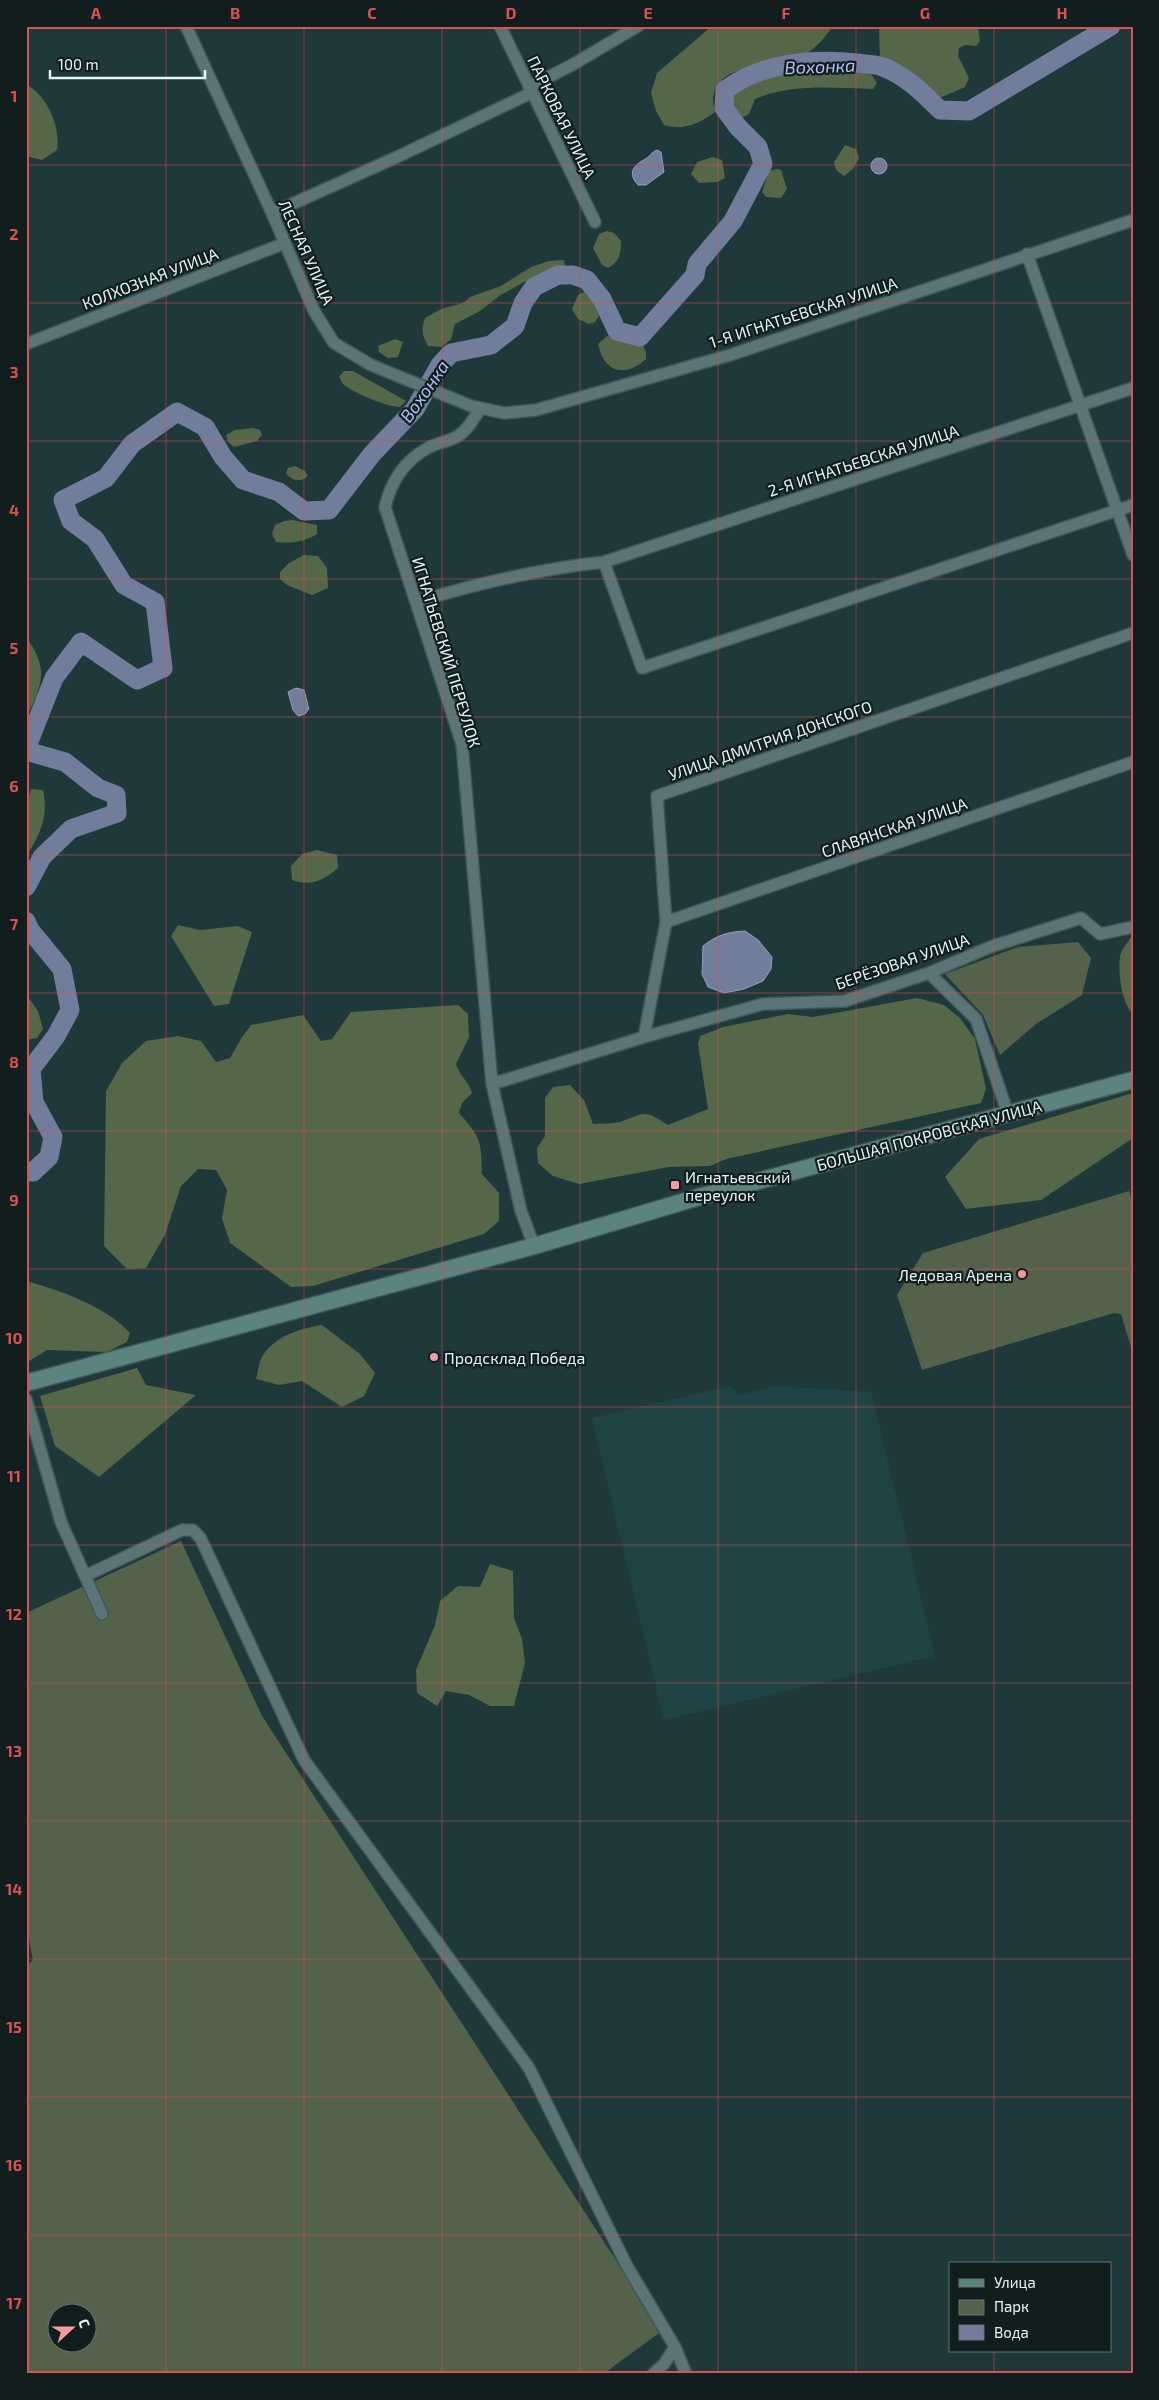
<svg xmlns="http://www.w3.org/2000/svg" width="1159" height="2400" viewBox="0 0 1159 2400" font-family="'Exo 2',sans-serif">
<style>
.built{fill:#204345}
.green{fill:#54624b;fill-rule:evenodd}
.forest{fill:#556649}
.water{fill:#727c9b;stroke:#94a0b6}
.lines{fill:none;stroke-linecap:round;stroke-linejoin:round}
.river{stroke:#727c9b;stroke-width:19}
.minor-casing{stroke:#405658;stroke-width:14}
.secondary-casing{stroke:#405658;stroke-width:19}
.minor{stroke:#5b7577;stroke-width:11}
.secondary{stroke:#5a847d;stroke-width:16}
.grid{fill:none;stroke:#d95151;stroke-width:1;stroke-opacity:0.55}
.poi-dot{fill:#f49aa2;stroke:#121d1e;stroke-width:2}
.labels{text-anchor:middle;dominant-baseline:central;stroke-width:4.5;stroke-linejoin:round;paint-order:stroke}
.street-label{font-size:16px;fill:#e5f4f5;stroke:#121d1e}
.poi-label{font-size:16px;fill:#e5f4f5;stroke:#121d1e;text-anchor:start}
.water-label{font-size:18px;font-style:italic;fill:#afc0f6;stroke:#121d1e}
.neatline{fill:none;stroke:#d95151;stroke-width:2}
.grid-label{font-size:16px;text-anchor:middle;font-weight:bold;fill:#d95151}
</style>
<rect width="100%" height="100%" fill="#1f383a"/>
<path class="built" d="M730,1386L739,1395L776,1386L871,1392L935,1656L664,1720L592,1418Z"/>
<path class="green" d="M1078,942L1091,958L1082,995L1036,1024L1000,1055L983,1015L945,974L1018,947Z
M1129,1191L1133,1204V1354L1121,1314L1114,1313L922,1370L897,1295L923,1253Z
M181,1541L262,1716L662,2331L603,2374H26V1966L33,1960L26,1925V1613ZM58,2312H88V2342H58Z"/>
<path class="forest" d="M712,26H833C826,36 817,47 806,54C782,68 723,60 714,93C712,99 714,107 715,112C699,124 683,131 664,125L656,111L651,93L657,73Z
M879,26H978L980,41L976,46L965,45L959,48L958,56L969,78L965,87L942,97L933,96L903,68L880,61Z
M806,69L857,71L871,74L877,83L873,89C834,88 791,83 755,99L749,114L743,117L731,107C734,75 780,74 806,69Z
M29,86C48,98 61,128 57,150L42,160L26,156V87Z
M845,145L856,149L859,158L853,169L844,176L836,170L834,162Z
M713,157L722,160L725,178L717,182L699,183L691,174L697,162Z
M777,169L781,170L787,189L781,198L766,197L762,192L769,171Z
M607,231L614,233L621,241C621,254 619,262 608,268L602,265L593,248L599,234Z
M564,260L565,266L524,282L499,296L480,311L455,324L451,339L442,347L428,346C422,336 421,328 425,318L441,309L463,303L470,297L501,286L531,267L549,261Z
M584,292L597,307L599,316L595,322L589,324L578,319L572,309L578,295Z
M607,336L643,346L646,352V359C625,378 604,373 598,344Z
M395,339L403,342L398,357L388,358L379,352L378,346Z
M344,371H353L406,401L400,407C390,408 351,392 343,384C341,382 341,379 339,377Z
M253,428L260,430L262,435L257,441L234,447L228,442L226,435L235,430Z
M295,466L305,471L308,476C300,483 292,481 286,473L288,468Z
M292,520L317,525V534C304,542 290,544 276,542L272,534L275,525L284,521Z
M304,555L318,556L327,568L328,588L312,595L287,585L280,579V572L289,563Z
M26,637C49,668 43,684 26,718Z
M31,789L43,790C49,817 40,835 26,857V805Z
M317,850L337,855L338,868C324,880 310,887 292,880L291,866L302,854Z
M178,925L200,930L238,926L252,932L229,1004L214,1006L171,936Z
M1130,938H1133V1015C1121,1001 1118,974 1120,956C1121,950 1127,944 1130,938Z
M26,994L38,1011L43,1029L37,1038L26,1040Z
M917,998L944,1005L960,1018L975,1039L986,1089L981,1103L726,1159L710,1166L669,1167L579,1184L553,1176L538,1163L537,1148L545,1136V1098L553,1087L570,1085L584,1100L593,1124C601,1123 612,1124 620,1122C646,1113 643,1109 668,1125L708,1109L698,1044L700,1036L723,1027L788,1014L813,1017Z
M458,1005L468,1014L469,1037L456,1064C460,1077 468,1080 472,1093L462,1103L459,1113C482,1139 481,1141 482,1174L499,1193V1221L484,1234L313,1286L291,1287L230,1243L222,1218L227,1190L216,1170L198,1169L181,1186L165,1235L146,1268L127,1269L104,1246L106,1091L122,1063L146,1041L178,1036L201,1041L216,1062L230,1058L242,1037L251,1025L303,1015L321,1041L332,1039L351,1012Z
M1133,1093V1138L1041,1200L966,1209L945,1177L979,1139Z
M26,1281C60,1290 107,1307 130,1333L127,1342L107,1352L47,1350L26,1363Z
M322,1325L360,1354L375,1373L364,1396L342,1407L302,1381L279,1385L256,1379C258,1372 259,1361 263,1355C277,1335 299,1329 322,1325Z
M137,1368L146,1385L196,1395L99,1477L55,1446L40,1396Z
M490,1564L513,1571L514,1618L522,1639L525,1663L514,1706H490L469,1695L446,1691L437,1706L417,1693L416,1670L435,1625L440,1601L458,1586L480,1587Z"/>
<path class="water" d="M657,150L661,152L664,172L646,185H638C628,174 632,166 644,160C650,157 651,152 657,150Z
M871 166a8 8 0 1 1 16 0a8 8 0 1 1-16 0Z
M296,688L304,690L309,709L305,714L298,716L293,710L288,692Z
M745,931L758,940L772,957L771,969L763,981L744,989L724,993L708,987L702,974L703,946C717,935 727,932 745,931Z"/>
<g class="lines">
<path class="river" d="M26,749L54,678L81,642L137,680L163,668L155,602L124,585L95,539L71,521L63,500L106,478L132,444L177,412L205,427L223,457L243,480L279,492L304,511L329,510L372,454L415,409L440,365L451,353L491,345L515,326L523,303L534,287L558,275H573L587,280L602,299L617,331L640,337L695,275L697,264L733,221L763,164L758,147L738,127L724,108L725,90C762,63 811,58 856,63C865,64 875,64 883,67C906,76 922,92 940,110L969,111L1111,26
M26,751L65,762L98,788L116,795L117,813L71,829L42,857L26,887
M26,921L30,930L62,969L70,1010L56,1036L31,1069L34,1102L53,1137L49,1157L33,1172L26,1171"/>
<g class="minor-casing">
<path id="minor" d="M186,26L272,213L314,311L334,343L371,365L471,406L504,413L536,410L730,355L1133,220
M500,26L595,222
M529,87L572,65L638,26
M272,213L397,157L531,93
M1027,254L1133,555
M26,344L285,243
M480,409C474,418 468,430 458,436C448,442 435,443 426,449C403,462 391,482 385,507L462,744L492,1084L521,1211L534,1246
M604,562L642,668L1133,505
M416,602C479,583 538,569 604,562L1133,388
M666,922L1133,762
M929,973L976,1019L1008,1114
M644,1037L666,922L657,796L1133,633
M492,1084L644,1037L763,1004L845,1001L929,973L990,947L1081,918L1100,934L1133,927
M26,1399L61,1522L102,1614
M85,1576L182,1530H193L201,1539L304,1760L529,2068L627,2266L675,2347L686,2374
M653,2374L664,2364L675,2347"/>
</g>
<g class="secondary-casing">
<path id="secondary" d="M26,1383L534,1246L699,1197L1133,1080"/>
</g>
<use href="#minor" class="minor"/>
<use href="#secondary" class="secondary"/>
</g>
<path class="grid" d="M166,26V2374M304,26V2374M442,26V2374M580,26V2374M718,26V2374M856,26V2374M994,26V2264M26,165H1133M26,303H1133M26,441H1133M26,579H1133M26,717H1133M26,855H1133M26,993H1133M26,1131H1133M26,1269H1133M26,1407H1133M26,1545H1133M26,1683H1133M26,1821H1133M26,1959H1133M26,2097H1133M26,2235H1133M994,2351V2374"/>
<g class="poi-dot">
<rect x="670" y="1180" width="10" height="10" rx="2.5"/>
<circle cx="1022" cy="1274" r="5"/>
<circle cx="434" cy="1357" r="5"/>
</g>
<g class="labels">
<g class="street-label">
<text transform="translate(562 117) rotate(64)">ПАРКОВАЯ УЛИЦА</text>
<text transform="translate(307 252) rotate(66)">ЛЕСНАЯ УЛИЦА</text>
<text transform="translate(150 278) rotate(-21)">КОЛХОЗНАЯ УЛИЦА</text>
<text transform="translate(803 312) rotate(-18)">1-Я ИГНАТЬЕВСКАЯ УЛИЦА</text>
<text transform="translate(863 460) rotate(-18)">2-Я ИГНАТЬЕВСКАЯ УЛИЦА</text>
<text transform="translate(447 652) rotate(73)">ИГНАТЬЕВСКИЙ ПЕРЕУЛОК</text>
<text transform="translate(770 740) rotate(-19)">УЛИЦА ДМИТРИЯ ДОНСКОГО</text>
<text transform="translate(894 827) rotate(-19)">СЛАВЯНСКАЯ УЛИЦА</text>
<text transform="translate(902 961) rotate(-19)">БЕРЁЗОВАЯ УЛИЦА</text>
<text transform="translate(929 1135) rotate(-15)">БОЛЬШАЯ ПОКРОВСКАЯ УЛИЦА</text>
</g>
<g class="poi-label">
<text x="685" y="1176">Игнатьевский<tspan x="685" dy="18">переулок</tspan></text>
<text x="1012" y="1274" text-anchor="end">Ледовая Арена</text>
<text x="444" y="1357">Продсклад Победа</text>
</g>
<g class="water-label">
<text transform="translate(820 66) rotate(-2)">Вохонка</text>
<text transform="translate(424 391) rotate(-55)">Вохонка</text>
</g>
</g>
<rect width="1159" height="2400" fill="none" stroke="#121d1e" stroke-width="55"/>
<rect x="949" y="2262" width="162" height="90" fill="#121d1e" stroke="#667374"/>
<rect x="959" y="2279" width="25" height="8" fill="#5a847d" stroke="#667374"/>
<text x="994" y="2288" font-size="15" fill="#e5f4f5">Улица</text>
<rect x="959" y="2300" width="25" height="15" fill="#54624b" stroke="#667374"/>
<text x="994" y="2312" font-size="15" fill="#e5f4f5">Парк</text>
<rect x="959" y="2325" width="25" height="15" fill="#727c9b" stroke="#667374"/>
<text x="994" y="2338" font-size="15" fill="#e5f4f5">Вода</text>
<g transform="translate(72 2328) rotate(69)"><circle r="24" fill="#121d1e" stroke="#667374"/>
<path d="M0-4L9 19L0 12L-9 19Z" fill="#f49aa2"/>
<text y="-8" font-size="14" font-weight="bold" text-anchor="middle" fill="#e5f4f5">С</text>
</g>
<path d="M50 70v8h155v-8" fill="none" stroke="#e5f4f5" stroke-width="2.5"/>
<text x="58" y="70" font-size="15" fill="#e5f4f5" stroke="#121d1e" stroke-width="4" paint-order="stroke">100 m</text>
<rect x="28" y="28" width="1104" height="2344" class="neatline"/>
<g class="grid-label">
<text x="96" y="19">A</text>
<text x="235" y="19">B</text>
<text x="372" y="19">C</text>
<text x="511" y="19">D</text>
<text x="648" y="19">E</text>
<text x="786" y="19">F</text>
<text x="925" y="19">G</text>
<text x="1062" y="19">H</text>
<text x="14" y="102">1</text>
<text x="14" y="240">2</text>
<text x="14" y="378">3</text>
<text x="14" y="516">4</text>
<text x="14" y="654">5</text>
<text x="14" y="792">6</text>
<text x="14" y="930">7</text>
<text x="14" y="1068">8</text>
<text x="14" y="1206">9</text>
<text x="14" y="1344">10</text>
<text x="14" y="1482">11</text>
<text x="14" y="1620">12</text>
<text x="14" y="1757">13</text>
<text x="14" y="1895">14</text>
<text x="14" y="2033">15</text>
<text x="14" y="2171">16</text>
<text x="14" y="2309">17</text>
</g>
</svg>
